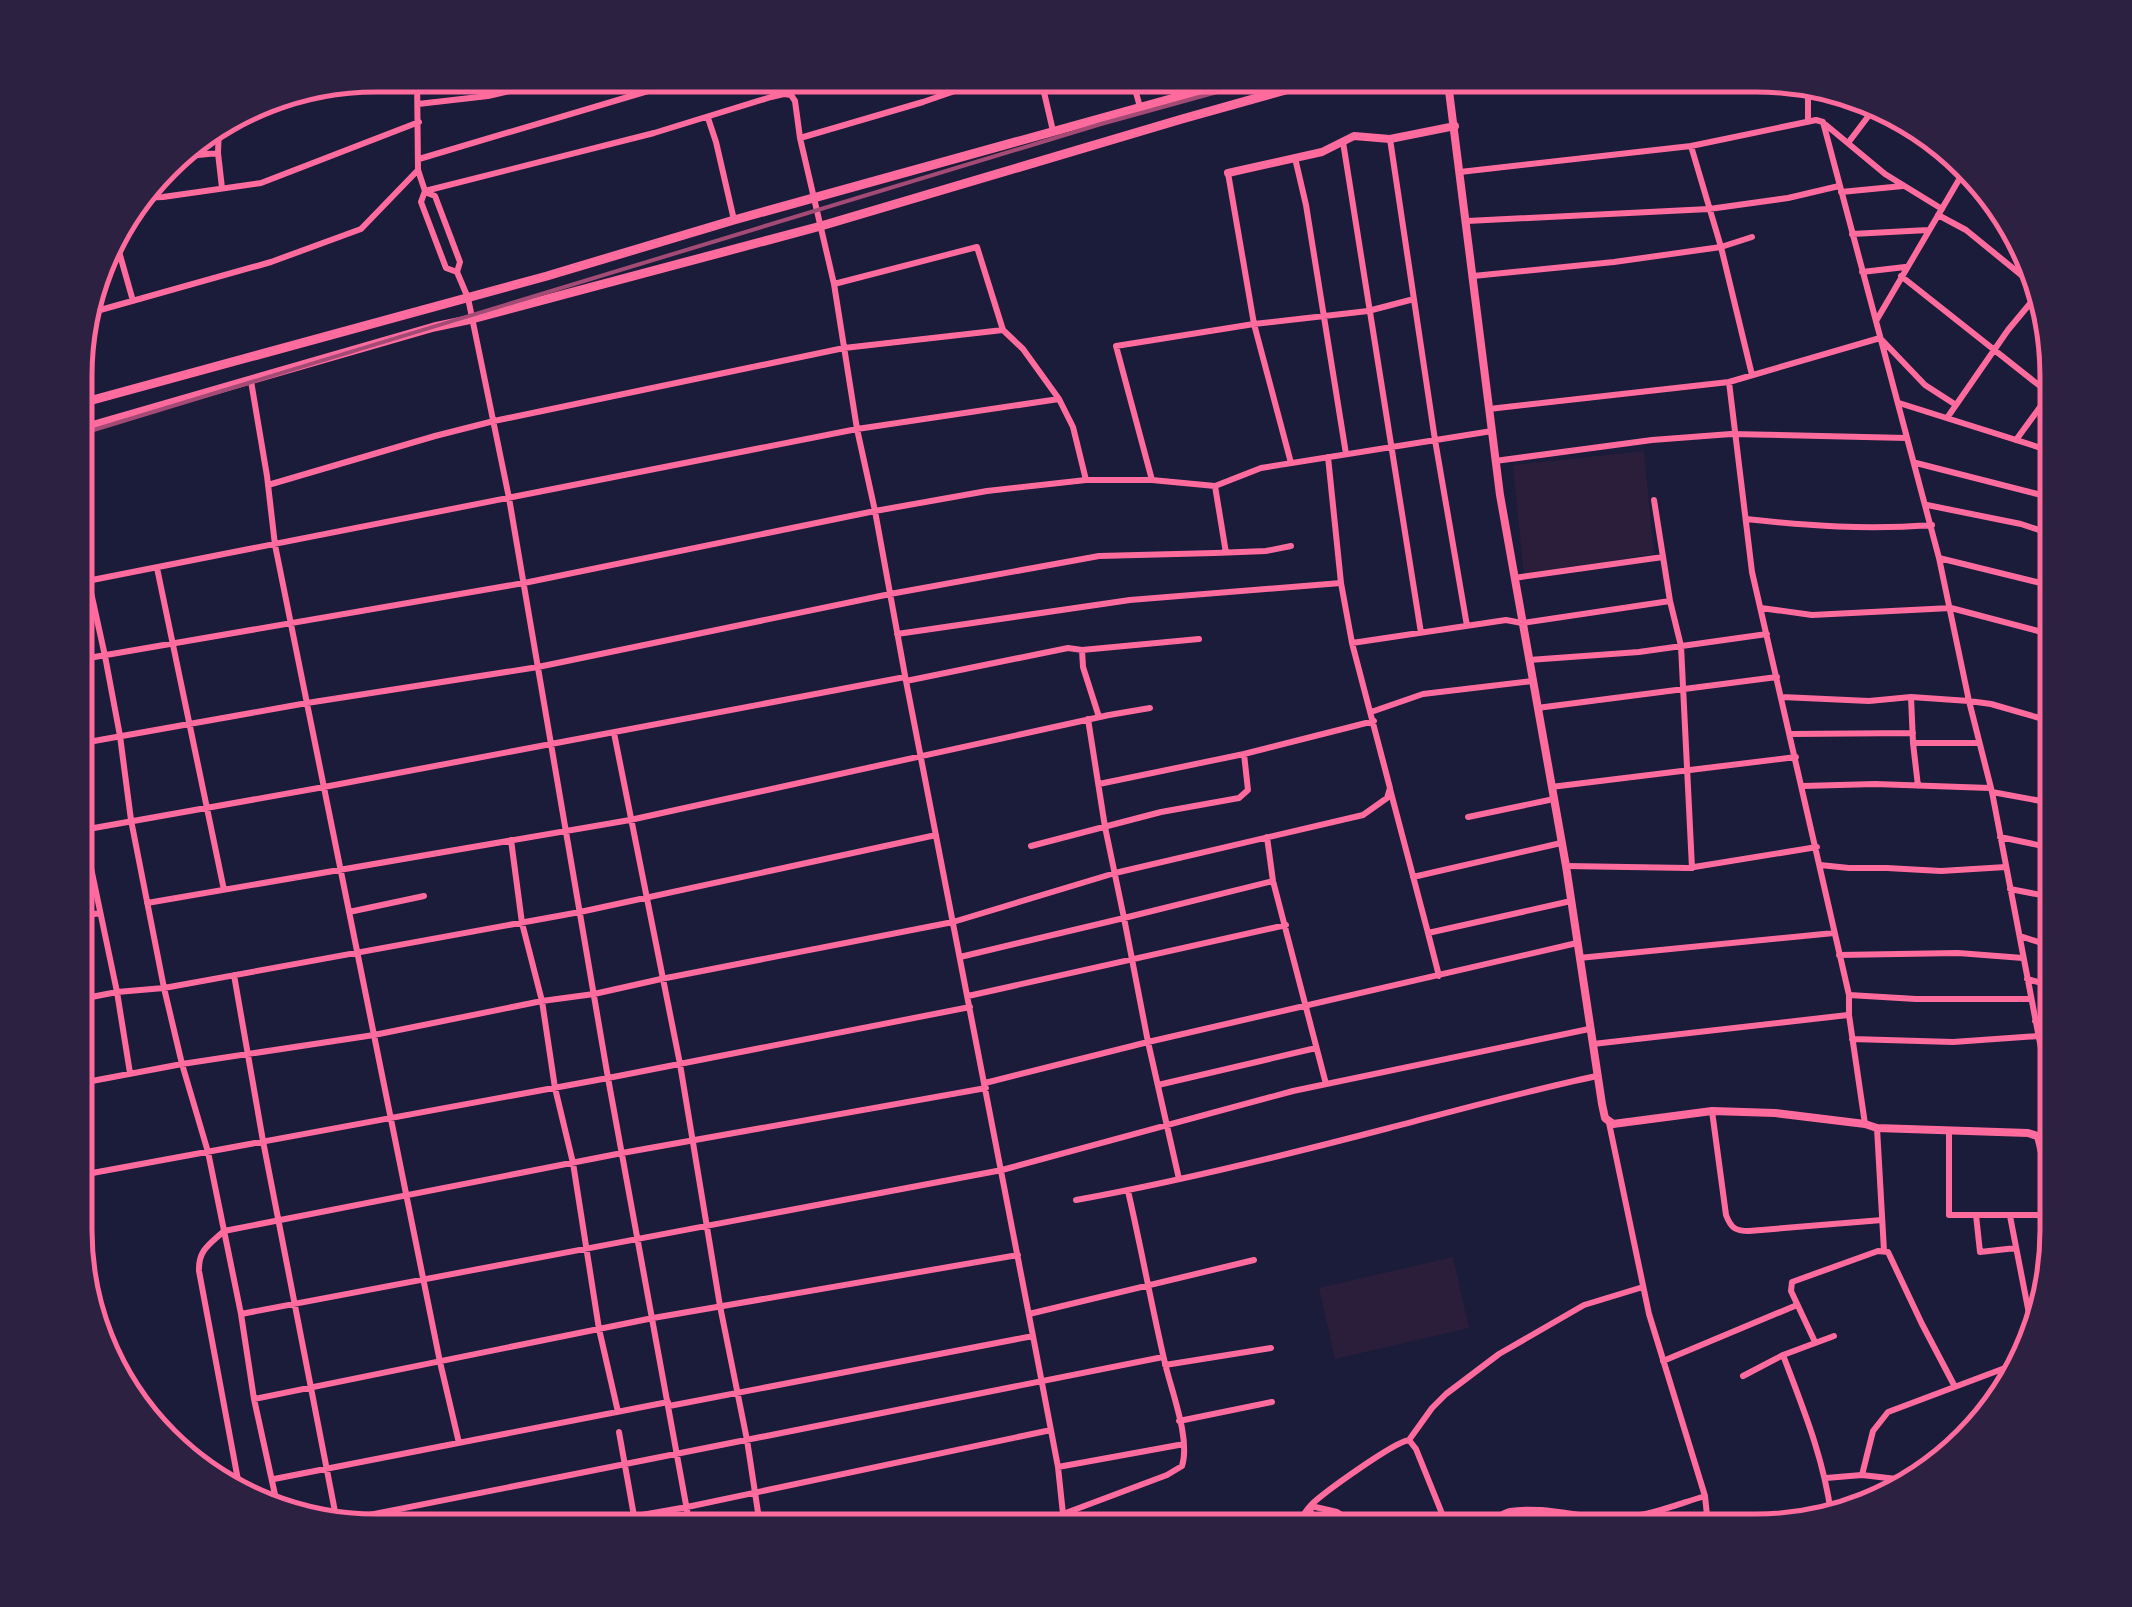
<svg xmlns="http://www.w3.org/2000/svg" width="2132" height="1607" viewBox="0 0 2132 1607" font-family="Cabin,sans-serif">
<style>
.green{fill:#2a1e3b}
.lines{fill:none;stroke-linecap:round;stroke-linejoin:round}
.minor{stroke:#ff6b9d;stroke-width:6}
.tertiary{stroke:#ff6b9d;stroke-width:8}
.primary{stroke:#ff6b9d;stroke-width:9}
.rail{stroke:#a44b75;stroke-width:4}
.rim{fill:none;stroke:#ff6b9d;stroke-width:5}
</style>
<rect width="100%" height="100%" fill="#1b1b3a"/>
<path class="green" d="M1644,451L1654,554L1524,576L1513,465Z
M1453,1257L1469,1328L1335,1359L1319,1288Z"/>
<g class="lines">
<path class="minor" d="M417,75L418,170L425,191L421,202L446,268L457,272
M1040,75L1053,131
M1131,75L1140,107
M1808,83V122
M266,99L418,81
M418,104L488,96L579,75
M708,118L716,142L734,220
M1826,125L1885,174L1942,209
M219,126L218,153L222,188
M800,138L923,102L1001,75
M1390,139L1435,440L1467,626
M1343,142C1368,306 1396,469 1421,633
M1848,143L1870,114L1881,111L1955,151
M1691,146L1721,247L1752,375
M178,157L218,153
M1295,158L1306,205L1346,454
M419,159L702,75
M1460,172L1691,146L1816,120L1823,122L1939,558L1969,701L1992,792L2056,1127
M1228,173L1254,324L1291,463
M425,191L654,133L771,97L784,94L791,95L795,101L800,138L834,284L857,429L875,511L906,681L1033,1336L1058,1467L1063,1514L1067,1532
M425,192L435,196L460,262L457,272L468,298L509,498L608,1078L691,1532
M1841,192L1903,186
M139,198L163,197L261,183L419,122
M1938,215L1966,230L2036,287
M1467,221L1709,209L1788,198L1839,186
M1852,234L1928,230
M118,248L133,301
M1862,272L1905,267
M1473,276L1614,262L1721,247L1752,237
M1901,276L2050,394
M834,284L977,247L1003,330L1023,349L1059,399
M86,314L271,262L361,229L418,170
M1876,321L1967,166
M251,381L267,476L275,545L440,1362L459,1443
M1729,382L1752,572L1849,995V1015L1865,1124
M1899,403L2057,453
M1489,409L1729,382L1880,338L1925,385L1956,405
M1947,418L2008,330L2038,294
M2016,440L2057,384
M1495,461L1652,440L1731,434L1907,438
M1916,463L2057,499
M1152,480L1116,346L1254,324L1368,311L1414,299
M268,485L435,436L494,421L844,348L1003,330
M1215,486L1226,553
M1654,500L1670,601L1681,646L1692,868
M1927,505L2021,524L2057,536
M1746,519C1809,526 1867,530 1932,525
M77,529L105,656L120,736L131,820L164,988L182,1064L208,1152L241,1314L254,1399L279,1513
M1939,558L2057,587
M157,568L224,890
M1514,578L1663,557
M87,581L857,429L1059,399L1073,427L1086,480
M1761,608L1812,615L1951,608L2057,636
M897,634L1130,600L1341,583
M1352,643L1506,620L1522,623L1670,601
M1082,650L1083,667L1099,717
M77,660L524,583L875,511L987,491L1086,480H1152L1215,486L1261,468L1492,431
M1529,660L1639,652L1767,634
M906,681L1068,648L1082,650L1199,639
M1782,697L1869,701L1911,697L1969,701L1991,704L2057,723
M1911,697L1913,743L1918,786
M1537,708L1777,677
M1371,712L1423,694L1533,681
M614,733L680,1064L720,1306L747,1440L761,1532
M1790,734L1913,733
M1913,743H1979
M77,744L307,703L538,667L890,594L1099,556L1215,553L1266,551L1291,546
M1099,784L1244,754L1374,721
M1803,786L1875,784L1990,788
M1551,787L1796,757
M1390,789L1428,933
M1992,792L2057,804
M77,801L117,992L130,1073
M1468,817L1554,799
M77,831L324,787L905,677
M1267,837L1273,881L1326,1084
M2000,837L2057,849
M511,840L522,923L542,1001L555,1088L573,1163L599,1329L618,1412
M1031,846L1161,812L1239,798L1248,790L1244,754
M1820,865L1849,868H1887L1941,871L2006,867
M1566,866L1688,868L1817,847
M1413,877L1561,843
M2010,889L2057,898
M147,903L630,820L1109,715L1150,708
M349,912L424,896
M76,917L100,913
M2020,936L2057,948
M1839,955L1958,953L2023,958
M960,957L1124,918L1105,827L1088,719
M1579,958L1834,933
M234,975L263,1141L338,1527
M1439,976L1428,933L1571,901
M2027,979L2057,987
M1849,995L1916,999H2031
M968,996L1286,925
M76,1000L117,992L164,988L580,912L936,835
M2035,1021L2056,1026
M1852,1039L1953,1042L2038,1036
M1593,1044L1848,1015
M985,1083L1148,1042L1577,943
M76,1084L182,1064L374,1035L542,1001L594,994L661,979L953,922L1115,873L1363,815L1387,798L1390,788L1352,643L1341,583L1328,457
M1158,1085L1316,1048
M1712,1111L1726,1215C1731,1228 1735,1231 1749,1231L1882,1220
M1609,1123L1649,1314L1705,1496L1708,1525L1707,1532
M1877,1128L1884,1251
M1949,1130V1215H2056
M2037,1136L2056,1216
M76,1176L608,1078L970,1007
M1179,1179L1148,1042L1124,918L1273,881
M1076,1200C1181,1181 1286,1155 1389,1128C1458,1110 1526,1091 1597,1076
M1976,1215L1980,1252L2016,1248
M2010,1216L2030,1319
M241,1314L1002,1170L1293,1091L1589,1029
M1029,1314L1254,1260
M1815,1342L1791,1291L1792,1282L1878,1251L1888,1252L1922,1324L1954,1385
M1783,1355C1803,1408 1824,1459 1831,1514
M1663,1361L1797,1305
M1165,1365L1271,1348
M1743,1376L1783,1355L1834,1336
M254,1399L653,1318L1018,1255
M669,1406L1033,1336
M1179,1421L1272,1402
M619,1432L634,1516
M1409,1440L1432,1408L1446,1394L1499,1354L1584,1305L1643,1287
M1058,1467L1184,1444
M1862,1475L1873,1431L1888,1412L2021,1362L2022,1365
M1826,1478L1862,1475L1914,1481
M274,1479L668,1402
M241,1496L199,1271C198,1250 210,1244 224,1231L622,1153L986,1088
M1311,1506L1337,1512L1355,1523L1399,1532
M1310,1507L1314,1532
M324,1524L1163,1357
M1708,1525L1753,1523L1784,1525
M551,1531L687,1507L1051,1430
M974,1532L1063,1514L1167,1475L1182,1466C1191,1438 1170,1388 1164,1359C1151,1303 1141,1247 1128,1191
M1293,1532C1299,1523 1304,1512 1311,1505C1323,1493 1394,1442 1409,1440L1416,1449L1443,1516L1457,1532
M1470,1532C1491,1530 1495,1514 1510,1511C1541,1506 1574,1516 1605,1518C1640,1520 1672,1506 1705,1496"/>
<path class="tertiary" d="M1447,75L1500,495L1566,866L1602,1104L1605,1118L1613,1124L1712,1111L1775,1113L1865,1124L1877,1128L2028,1133L2056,1142
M1228,173L1322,152L1354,136L1390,139L1455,126"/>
<path class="primary" d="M78,404L547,276L734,220L1257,75
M77,430L434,327L472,319L821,226L1182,119L1339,75"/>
<path class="rail" d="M77,435L1101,124L1279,75"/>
</g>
<path d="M0 0H2132V1607H0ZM376 92H1756A284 284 0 0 1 2040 376V1230A284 284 0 0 1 1756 1514H376A284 284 0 0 1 92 1230V376A284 284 0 0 1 376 92Z" fill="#2d2142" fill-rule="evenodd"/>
<path class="rim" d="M376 92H1756A284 284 0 0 1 2040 376V1230A284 284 0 0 1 1756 1514H376A284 284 0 0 1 92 1230V376A284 284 0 0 1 376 92Z"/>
</svg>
